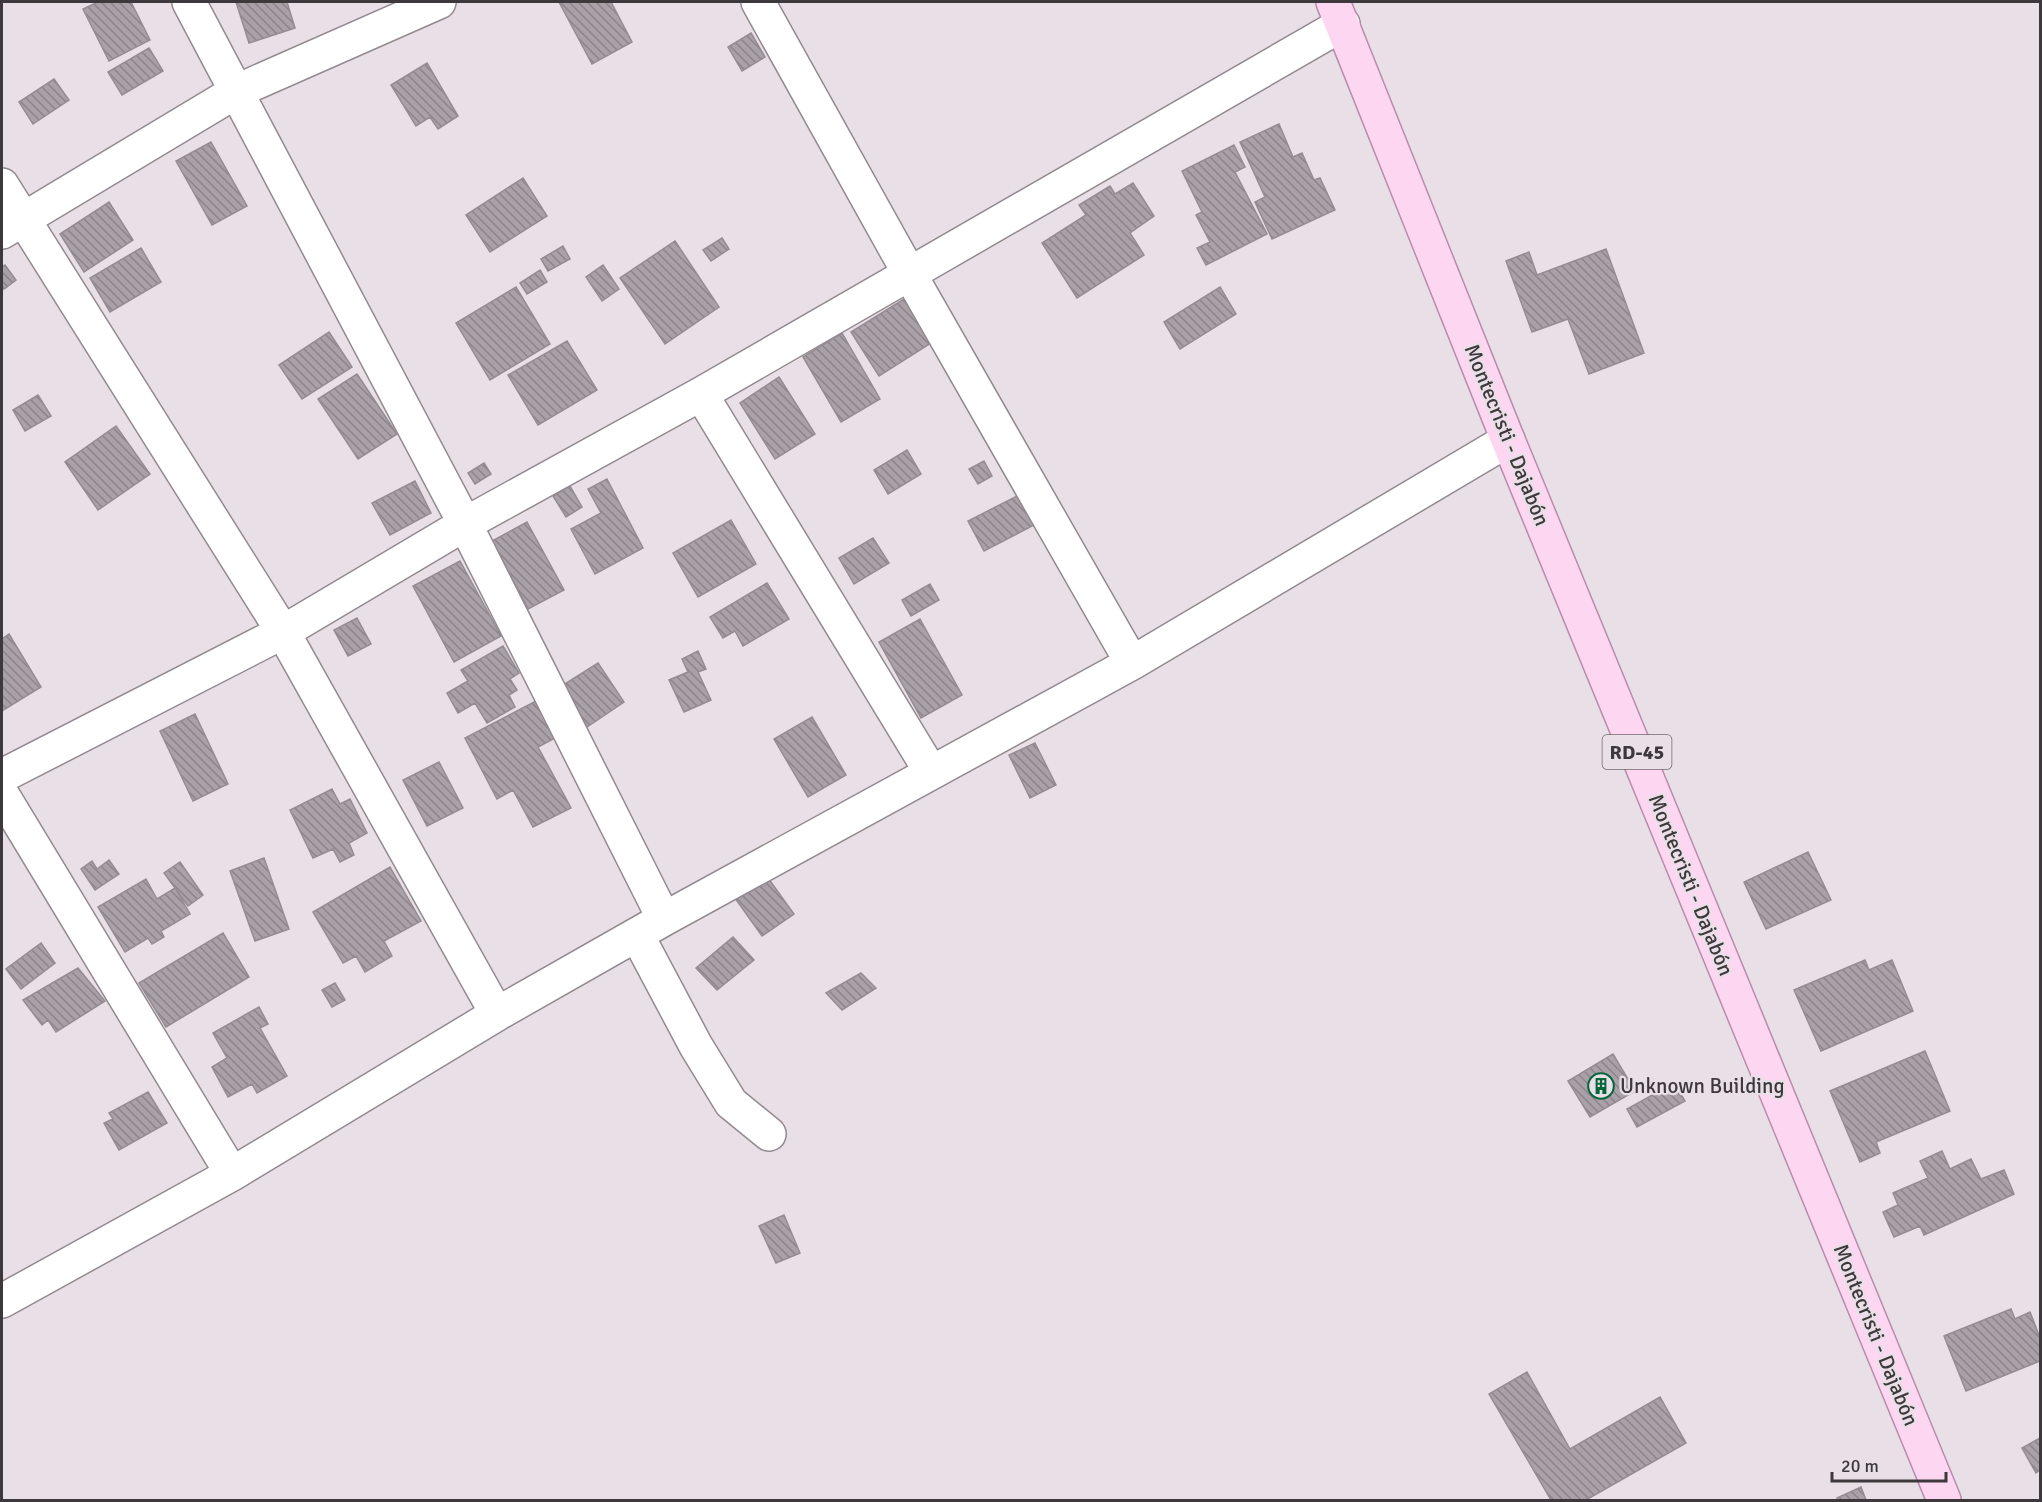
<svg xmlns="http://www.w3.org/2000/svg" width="2042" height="1502" viewBox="0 0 2042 1502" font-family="Signika,sans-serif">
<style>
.building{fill:url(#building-back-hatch);stroke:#958c92;stroke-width:1.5}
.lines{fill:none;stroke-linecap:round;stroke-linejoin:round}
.minor-casing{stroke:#938a90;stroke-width:36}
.major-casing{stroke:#b88cad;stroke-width:36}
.minor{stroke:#fff;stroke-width:33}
.major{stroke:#fdd6f2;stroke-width:33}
.labels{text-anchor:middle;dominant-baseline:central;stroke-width:4.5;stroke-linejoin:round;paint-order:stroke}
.shield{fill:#e9dfe6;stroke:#706a6e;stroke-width:1.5}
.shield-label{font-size:20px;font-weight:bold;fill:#3c383b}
.street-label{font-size:21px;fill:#3c383b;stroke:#e9dfe6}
.poi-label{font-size:21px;fill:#3c383b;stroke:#e9dfe6;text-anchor:start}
</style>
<defs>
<pattern id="building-back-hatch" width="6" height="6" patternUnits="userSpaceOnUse" patternTransform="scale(1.5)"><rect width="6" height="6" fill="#aaa1a8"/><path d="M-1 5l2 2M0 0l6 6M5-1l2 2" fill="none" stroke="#8c848a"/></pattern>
</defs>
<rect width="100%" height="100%" fill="#e9dfe6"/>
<path class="building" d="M98,2H131L150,40L109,61L83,9Z
M236,2H287L295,28L249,43Z
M559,2H611L632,42L592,64Z
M751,33L765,57L742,71L728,47Z
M149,48L163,71L122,95L108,72Z
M427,63L458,116L438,129L430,117L416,126L391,85Z
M54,79L69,100L33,124L19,102Z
M1279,124L1293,157L1302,153L1314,180L1320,178L1335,210L1272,239L1255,202L1265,197L1240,142Z
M211,142L247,206L212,225L176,161Z
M1234,145L1245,167L1235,172L1267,234L1206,265L1197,248L1210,242L1196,215L1202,212L1182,171Z
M523,178L547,216L490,252L466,215Z
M1133,183L1154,216L1130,233L1144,255L1077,298L1042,243L1086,215L1079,205L1110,186L1115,194Z
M109,202L133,240L84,272L60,234Z
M722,238L729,249L711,261L703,250Z
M675,241L719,307L665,344L620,278Z
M563,246L570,259L548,271L541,259Z
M141,248L161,282L110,312L90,278Z
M1606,249L1644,353L1589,374L1568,319L1532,332L1506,261L1529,252L1537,275Z
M5,265L16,280L4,289L2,285V267Z
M603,265L619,289L602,301L586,277Z
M540,270L547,282L527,294L520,283Z
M516,287L550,344L490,380L456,323Z
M1220,287L1236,314L1180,349L1164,322Z
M904,299L931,343L879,376L851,332Z
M329,332L352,367L302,399L279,365Z
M842,333L880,399L841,422L803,357Z
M567,341L597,390L538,425L508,375Z
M357,374L397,434L358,459L318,399Z
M779,377L815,434L775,459L740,403Z
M38,395L51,416L25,431L13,410Z
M116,426L150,474L98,510L65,462Z
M907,450L921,474L888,494L874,470Z
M984,461L992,476L978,484L969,469Z
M484,463L491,474L475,484L468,473Z
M607,479L643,548L595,574L571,529L601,513L588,489Z
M415,481L431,513L390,535L372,503Z
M570,486L582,507L566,517L553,496Z
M1019,495L1034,525L984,551L968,521Z
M731,520L756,564L698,597L673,553Z
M527,522L564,590L528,609L492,541Z
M873,538L889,563L854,584L839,558Z
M460,561L501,636L454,662L413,586Z
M767,583L789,619L743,646L735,631L723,638L710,617Z
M930,584L939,600L911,616L902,600Z
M357,618L371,644L348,656L334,630Z
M920,619L962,695L921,718L879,642Z
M9,634L41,687L2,711V639Z
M503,646L519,673L510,679L517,690L509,695L515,707L487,723L475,703L458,713L447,693L468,681L461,670Z
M698,651L706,669L698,672L711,700L684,712L669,680L688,672L682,659Z
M598,663L624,702L587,727L560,687Z
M536,701L555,738L538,747L571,808L533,827L513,790L497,799L465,738Z
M195,714L228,784L193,801L160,731Z
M812,717L846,775L808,797L774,739Z
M1035,743L1056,785L1030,798L1009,755Z
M439,762L463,808L427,826L403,780Z
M332,789L340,804L350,799L367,833L349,843L354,855L340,862L333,849L313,858L290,810Z
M1808,852L1831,900L1766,929L1744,882Z
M264,858L289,929L255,941L230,871Z
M109,860L119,874L95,890L81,869L92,861L97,869Z
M180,862L203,895L188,906L164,873Z
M390,867L421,921L384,941L392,956L365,972L356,956L343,963L313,912Z
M763,871L794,914L762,936L732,894Z
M146,879L157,899L175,888L190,914L161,931L164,937L152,944L148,938L125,952L98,907Z
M223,933L249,977L166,1027L139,983Z
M733,937L754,960L717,990L696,968Z
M41,943L55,963L21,989L6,969Z
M1865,960L1869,970L1892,960L1913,1011L1821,1051L1794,990Z
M78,968L105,1001L56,1032L48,1020L42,1025L23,1000Z
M861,973L876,988L842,1010L826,993Z
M335,983L345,1000L332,1007L322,990Z
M259,1007L268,1024L260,1028L287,1076L257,1093L252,1084L228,1097L212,1067L227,1058L213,1033Z
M1925,1051L1950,1111L1876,1142L1880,1153L1860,1162L1830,1091Z
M1613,1054L1635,1091L1590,1117L1568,1081Z
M1674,1083L1685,1101L1637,1127L1627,1109Z
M148,1092L167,1123L119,1150L104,1123L113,1119L109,1113Z
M1942,1151L1950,1169L1971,1159L1981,1179L2004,1170L2014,1194L1924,1235L1920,1226L1894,1237L1883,1212L1898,1205L1893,1193L1928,1178L1920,1161Z
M784,1215L800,1253L776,1263L759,1226Z
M2011,1309L2015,1319L2030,1312L2040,1338V1361L1966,1391L1944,1336Z
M1527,1372L1570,1449L1660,1397L1686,1443L1586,1500H1551L1489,1394Z
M2040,1438V1470L2036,1473L2022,1448Z
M1861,1487L1866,1500H1839L1837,1498Z"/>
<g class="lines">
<g class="minor-casing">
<path id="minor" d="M189,2L465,524L664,919
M758,2L909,273L1132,663
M2,185L283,632L497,1014
M2,232L237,91L439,2
M701,394L931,772
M2,776L283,632L465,524L701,394L1343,24
M2,794L232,1174
M637,935L696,1046L731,1103L769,1134
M2,1301L232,1174L497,1014L664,919L1132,663L1508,440"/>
</g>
<g class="major-casing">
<path id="major" d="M1333,2L1508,440L1944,1500"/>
</g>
<use href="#minor" class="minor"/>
<use href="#major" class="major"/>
</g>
<defs>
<g id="building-ring" transform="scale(1.35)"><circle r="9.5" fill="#e9dfe6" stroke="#03673b" stroke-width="1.5"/><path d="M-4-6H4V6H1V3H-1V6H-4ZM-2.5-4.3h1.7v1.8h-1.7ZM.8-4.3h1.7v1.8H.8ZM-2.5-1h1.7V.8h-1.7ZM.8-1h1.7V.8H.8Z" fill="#03673b"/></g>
</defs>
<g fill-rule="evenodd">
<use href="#building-ring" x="1601" y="1086"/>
</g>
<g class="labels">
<rect class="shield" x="1602.5" y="735" width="69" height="34" rx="4.5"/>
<g class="shield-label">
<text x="1637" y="752">RD-45</text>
</g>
<g class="street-label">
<text transform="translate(1507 435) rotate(68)">Montecristi - Dajabón</text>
<text transform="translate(1691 885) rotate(68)">Montecristi - Dajabón</text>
<text transform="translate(1876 1335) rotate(68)">Montecristi - Dajabón</text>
</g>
<g class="poi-label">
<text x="1620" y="1086">Unknown Building</text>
</g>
</g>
<rect width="2042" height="1502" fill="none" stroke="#3c383b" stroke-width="6"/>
<path d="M1832 1472v9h114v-9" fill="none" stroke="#3c383b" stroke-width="3"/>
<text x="1841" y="1472" font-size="18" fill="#3c383b" stroke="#e9dfe6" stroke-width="4.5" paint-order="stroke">20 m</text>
</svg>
